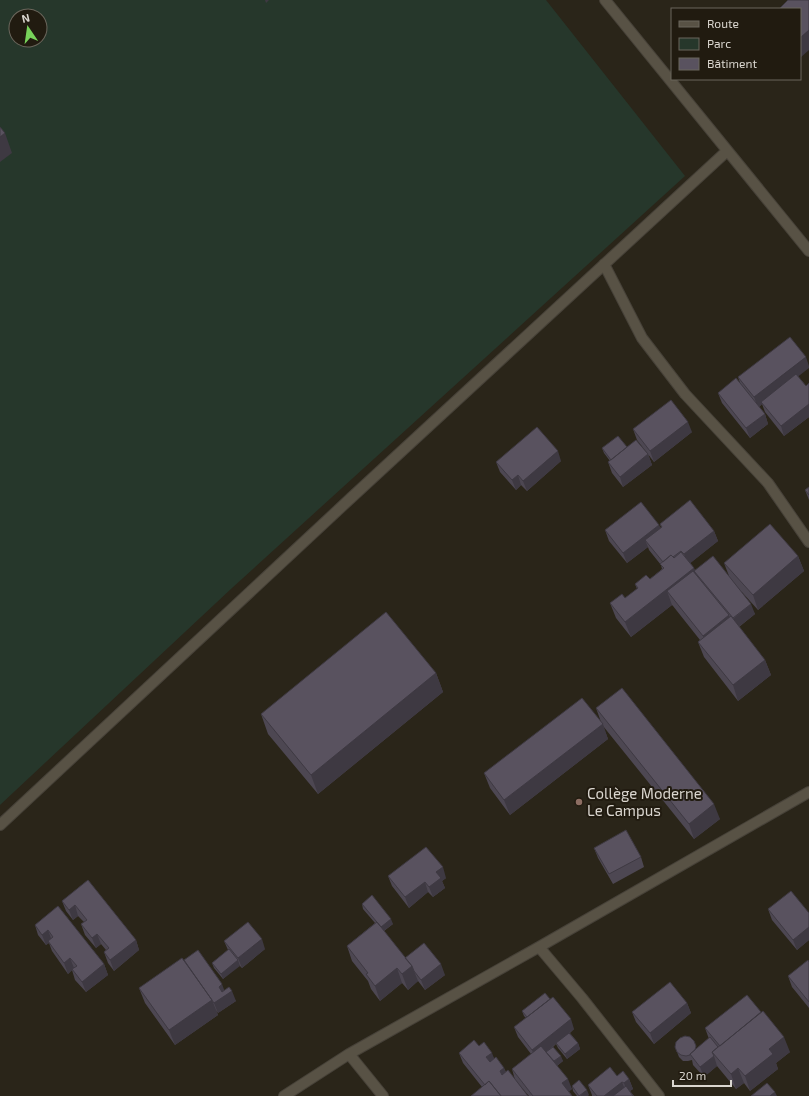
<svg xmlns="http://www.w3.org/2000/svg" width="809" height="1096" viewBox="0 0 809 1096" font-family="'Exo 2',sans-serif">
<style>
.green{fill:#26372b;fill-rule:evenodd}
.lines{fill:none;stroke-linecap:round;stroke-linejoin:round}
.minor-casing{stroke:#474239;stroke-width:12}
.minor{stroke:#585245;stroke-width:10}
.wall{fill:#4d4752}
.shaded-wall{fill:#3e3942}
.building{fill:#59525f;stroke:#3e3942}
.education-dot{fill:#8d6e63;stroke:#211b10;stroke-width:1.5}
.labels{text-anchor:middle;dominant-baseline:central;stroke-width:4;stroke-linejoin:round;paint-order:stroke}
.poi-label{font-size:15px;fill:#dad6cf;stroke:#211b10;text-anchor:start}
</style>
<rect width="100%" height="100%" fill="#2a2519"/>
<path class="green" d="M0,0H546L685,176L232,588L0,805ZM16,16H40V40H16Z"/>
<g class="lines">
<g class="minor-casing">
<path id="minor" d="M605,0L809,251
M604,264L642,338L685,394L768,483L809,542
M0,825L352,497L727,151
M539,947L582,998L659,1096
M349,1054L383,1096
M284,1096L349,1054L539,947L809,792"/>
</g>
<use href="#minor" class="minor"/>
</g>
<path class="wall" d="M798,376L806,386L809,383V417L784,436L765,412L762,404L759,407L765,414L768,424L750,438L722,403L718,393L740,383L738,377Z
M633,429L692,432L654,462L637,440Z
M627,447L648,454L652,465L623,487L612,473L608,462L610,461L604,453L602,448Z
M561,461L527,491L521,485L516,490L500,472L496,462Z
M809,487V500L805,490Z
M660,524L714,531L718,541L690,563L694,568L695,571L729,576L724,563L798,556L804,571L758,610L741,591L755,614L739,627L765,660L771,675L738,701L704,657L698,642L700,640L673,606L672,605L631,637L616,618L610,603L625,598L637,589L635,584L650,579L662,569L661,565L649,550L648,547L627,563L609,541L605,530L659,525L660,528L661,527Z
M436,673L443,692L318,794L268,734L261,714Z
M596,708L720,819L694,839L603,726L608,739L510,815L490,788L484,773L601,722Z
M594,848L641,857L644,867L613,884L598,858Z
M388,876L446,878L442,881L445,888L433,897L428,892L409,908L392,886Z
M88,880L136,940L139,950L114,971L108,963L104,952L106,950L101,944L96,948L85,935L81,924L84,922L78,916L73,920L66,911L62,901Z
M362,904L393,924L384,931L405,958L445,975L425,990L418,981L408,990L402,983L380,1001L371,989L368,981L352,961L347,946L375,923L363,909Z
M58,906L104,964L108,975L86,992L75,980L72,970L68,974L52,951L49,943L46,945L38,935L35,925Z
M768,909L809,913V940L797,950L772,920Z
M224,941L265,949L242,968L239,965L223,979L214,968L212,963L228,950Z
M184,961L224,990L236,1001L218,1013L216,1010L218,1015L175,1045L145,1003L139,988Z
M809,962V1008L792,987L788,976Z
M687,1003L691,1013L654,1044L636,1022L632,1012Z
M522,1011L574,1029L570,1033L578,1043L580,1049L567,1059L558,1048L556,1044L553,1047L563,1061L557,1066L572,1089L569,1091L572,1096H529L515,1080L512,1069L531,1054L518,1037L514,1027L526,1018L524,1016Z
M705,1028L790,1052L776,1063L778,1069L750,1091L744,1083L736,1089L717,1066L704,1077L693,1065L692,1060L688,1061H683L679,1057L675,1047L697,1049L709,1039Z
M479,1046L494,1058L504,1068L506,1072L528,1096L482,1087L463,1063L459,1053Z
M617,1076L629,1079L633,1089L630,1091L634,1096H592V1095L588,1085Z
M572,1086L589,1095L587,1096H577L573,1091Z"/>
<path class="shaded-wall" d="M265,0H269L266,3Z
M809,30V50L800,58V38Z
M5,133L12,153L0,162V137Z
M806,357L809,366V368L763,404L761,402L762,404L758,408L754,397Z
M809,404V417L784,436L781,426Z
M765,414L768,424L750,438L746,428Z
M688,422L692,432L654,462L650,451Z
M558,451L561,461L527,491L523,481Z
M648,454L652,465L623,487L620,477Z
M518,475L521,485L516,490L512,480Z
M659,525L663,535L645,540L648,547L627,563L623,553Z
M714,531L718,541L688,565L684,554Z
M798,556L804,571L758,610L753,595Z
M694,568L699,583L667,591L672,605L631,637L625,622Z
M751,604L755,614L736,629L733,619Z
M729,615L734,630L708,651L703,636Z
M765,660L771,675L738,701L733,685Z
M436,673L443,692L318,794L311,775Z
M603,724L608,739L510,815L504,800Z
M714,804L720,819L694,839L689,824Z
M443,867L446,878L442,881L445,888L433,897L429,887L436,872Z
M425,882L428,892L409,908L405,897Z
M75,905L78,916L73,920L69,910Z
M391,919L393,924L382,932L381,927Z
M809,927V940L797,950L793,940Z
M48,930L52,941H48L49,943L46,945L42,935Z
M97,934L101,944L96,948L92,938Z
M262,939L265,949L242,968L238,958Z
M136,940L139,950L114,971L110,960Z
M70,958L74,968L68,974L64,963Z
M238,960L240,966L223,979L221,974Z
M104,964L108,975L86,992L82,982Z
M441,964L445,975L425,990L421,980Z
M412,966L418,981L408,990L402,974Z
M397,968L402,983L380,1001L375,986Z
M222,984L226,995L232,991L236,1001L218,1013L214,1003L219,987Z
M212,1000L218,1015L175,1045L169,1030Z
M687,1003L691,1013L654,1044L650,1033Z
M571,1019L574,1029L536,1060L532,1050Z
M784,1037L790,1052L776,1063L778,1069L750,1091L745,1076L769,1049Z
M578,1043L580,1049L567,1059L565,1054Z
M492,1053L496,1063L490,1068L486,1057Z
M561,1056L563,1061L554,1068L552,1063Z
M714,1056L717,1066L704,1077L700,1067Z
M504,1068L508,1078L503,1082L500,1071Z
M738,1068L744,1083L736,1089L731,1074Z
M568,1079L572,1089L566,1094L562,1083Z
M629,1079L633,1089L627,1093L624,1083Z
M622,1082L626,1092L621,1096H604Z
M587,1090L589,1095L587,1096H580Z
M775,1092L777,1096H770Z"/>
<path class="building" d="M788,0H809V30L800,38V9H779Z
M0,127L5,133L0,137Z
M790,337L806,357L754,397L738,377Z
M796,374L806,386L809,383V404L781,426L761,402Z
M736,378L765,414L746,428L718,393Z
M671,400L688,422L650,451L633,429Z
M537,427L558,451L523,481L518,475L512,480L496,462Z
M618,436L627,447L611,460L602,448Z
M636,440L648,454L620,477L608,462Z
M809,487V495L805,490Z
M690,500L714,531L684,554L681,551L673,557L671,555L663,562L645,540L662,527L660,524Z
M641,502L659,525L623,553L605,530Z
M770,524L798,556L753,595L724,563Z
M681,552L694,568L625,622L610,603L622,594L625,598L638,588L635,584L646,575L650,579L664,568L660,564L671,555L674,558Z
M713,556L751,604L733,618L694,571Z
M693,571L729,615L703,636L667,591Z
M386,612L436,673L311,775L261,714Z
M731,616L765,660L733,685L698,642Z
M622,688L714,804L689,824L596,708Z
M582,698L603,724L504,800L484,773Z
M626,830L641,857L609,874L594,848Z
M426,847L443,867L436,872L441,878L429,887L425,882L405,897L388,876Z
M88,880L136,940L110,960L104,952L109,948L97,934L92,938L81,924L87,920L75,905L69,910L62,901Z
M791,891L809,913V927L793,940L768,909Z
M372,895L391,919L381,927L362,904Z
M58,906L104,964L82,982L72,969L77,966L70,958L64,963L48,941L53,937L48,930L42,935L35,925Z
M248,922L262,939L238,958L224,941Z
M377,922L412,966L402,974L397,968L375,986L366,974L368,973L347,946Z
M424,943L441,964L421,980L414,971L412,966L405,958Z
M229,949L238,960L221,974L212,963Z
M198,950L222,984L219,987L222,992L229,987L232,991L214,1003L184,960Z
M182,958L212,1000L169,1030L139,988Z
M808,960L809,962V1002L788,976Z
M670,982L687,1003L650,1033L632,1012Z
M545,993L550,999L527,1017L522,1011Z
M747,995L761,1012L720,1046L705,1028Z
M553,997L571,1019L532,1050L514,1027Z
M763,1011L784,1037L769,1049L773,1054L745,1076L738,1068L731,1074L712,1052Z
M569,1033L578,1043L565,1054L556,1043Z
M685,1036L690,1037L694,1041L696,1046L695,1050L690,1054V1055L686,1056L681,1055L677,1052L675,1047L676,1042L680,1038Z
M710,1037L718,1047L712,1052L714,1056L700,1067L690,1054Z
M474,1040L479,1046L484,1042L492,1053L486,1057L490,1062L496,1057L504,1068L500,1071L502,1075L508,1070L528,1096H501L489,1081L485,1085L459,1053Z
M541,1046L568,1079L562,1083L572,1096H533L512,1069Z
M553,1047L561,1056L554,1061L546,1052Z
M610,1067L617,1076L623,1071L629,1079L624,1083L622,1082L604,1096H597L588,1085Z
M579,1080L587,1090L579,1096L572,1086Z
M489,1081L501,1096H471Z
M767,1083L775,1092L770,1096H751Z
M626,1086L633,1096H613Z"/>
<circle class="education-dot" cx="579" cy="802" r="4"/>
<g class="labels">
<g class="poi-label">
<text x="587" y="793">Collège Moderne<tspan x="587" dy="17">Le Campus</tspan></text>
</g>
</g>
<rect x="671" y="8" width="130" height="72" fill="#211b10" stroke="#6b665c"/>
<rect x="679" y="21" width="20" height="6" fill="#585245" stroke="#6b665c"/>
<text x="707" y="28" font-size="12" fill="#dad6cf">Route</text>
<rect x="679" y="38" width="20" height="12" fill="#26372b" stroke="#6b665c"/>
<text x="707" y="48" font-size="12" fill="#dad6cf">Parc</text>
<rect x="679" y="58" width="20" height="12" fill="#59525f" stroke="#6b665c"/>
<text x="707" y="68" font-size="12" fill="#dad6cf">Bâtiment</text>
<g transform="translate(28 28) rotate(347)"><circle r="19" fill="#211b10" stroke="#6b665c"/>
<path d="M0-3L7 15L0 10L-7 15Z" fill="#77d25a"/>
<text y="-6" font-size="11" font-weight="bold" text-anchor="middle" fill="#dad6cf">N</text>
</g>
<path d="M673 1080v6h58v-6" fill="none" stroke="#dad6cf" stroke-width="2"/>
<text x="679" y="1080" font-size="12" fill="#dad6cf" stroke="#211b10" stroke-width="3" paint-order="stroke">20 m</text>
</svg>
